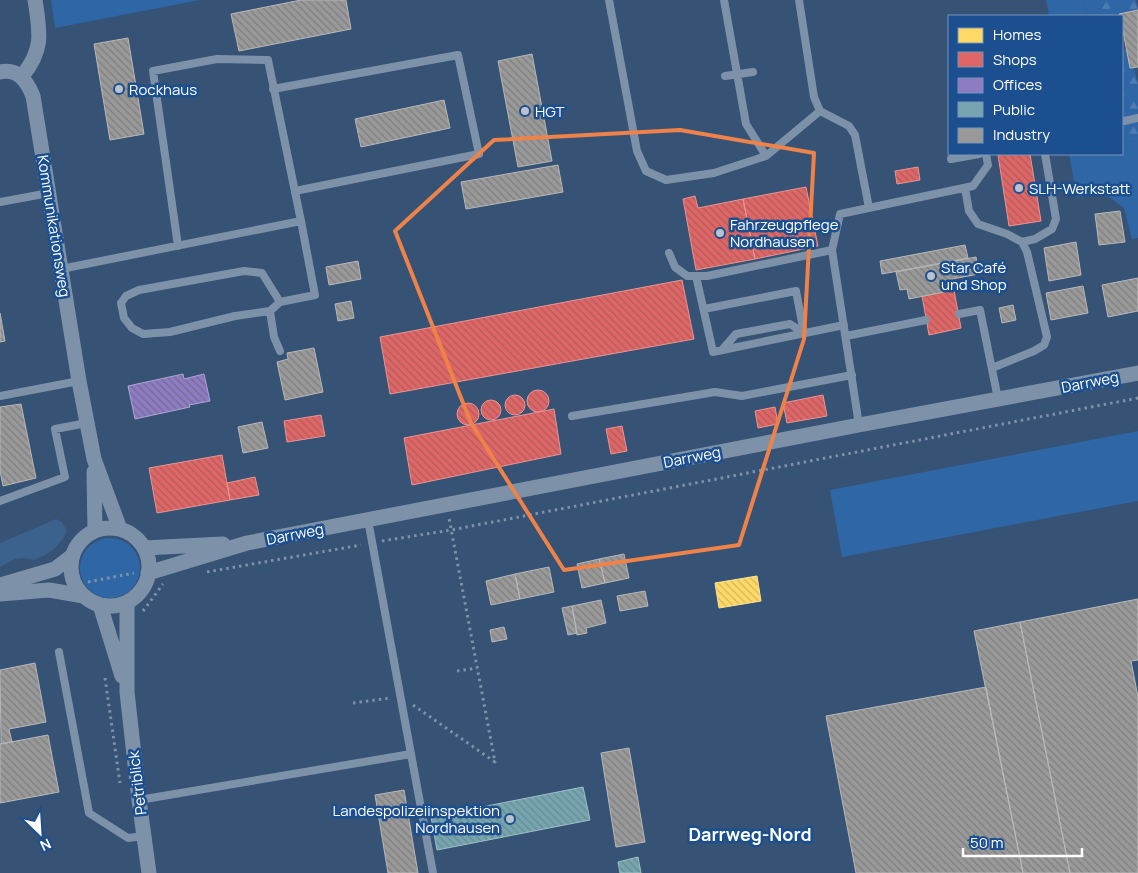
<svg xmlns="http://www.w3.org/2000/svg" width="1138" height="873" viewBox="0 0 1138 873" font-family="Manrope,sans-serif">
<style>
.green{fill:#2f66a5}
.forest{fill:url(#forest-firs)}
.water{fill:#3b618d}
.homes{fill:url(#homes-back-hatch);stroke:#ffe494}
.shops{fill:url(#shops-back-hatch);stroke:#e99494}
.offices{fill:url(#offices-back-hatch);stroke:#b0a3d5}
.public{fill:url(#public-back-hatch);stroke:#9fc0c7}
.industry{fill:url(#industry-back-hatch);stroke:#b8b8b8}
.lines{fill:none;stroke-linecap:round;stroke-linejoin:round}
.path{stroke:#7d92a8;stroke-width:3;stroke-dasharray:2.5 4;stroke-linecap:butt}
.lane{stroke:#7d92a8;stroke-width:8}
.street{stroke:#7d92a8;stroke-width:15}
.marked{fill:none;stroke:#ee8249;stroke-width:4;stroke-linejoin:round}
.poi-dot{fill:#b9c2ce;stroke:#1b4f8f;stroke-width:2}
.labels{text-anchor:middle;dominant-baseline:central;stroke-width:5;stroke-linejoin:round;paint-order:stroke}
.poi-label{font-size:15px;fill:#fff;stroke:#1b4f8f;text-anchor:start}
.street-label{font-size:15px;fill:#fff;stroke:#1b4f8f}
.quarter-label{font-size:18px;font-weight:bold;fill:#fff;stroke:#1b4f8f}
</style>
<defs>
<pattern id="forest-firs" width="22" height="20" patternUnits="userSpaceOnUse" patternTransform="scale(1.25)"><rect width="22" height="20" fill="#2f66a5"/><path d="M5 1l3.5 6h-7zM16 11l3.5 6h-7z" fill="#4e7db2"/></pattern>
<pattern id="homes-back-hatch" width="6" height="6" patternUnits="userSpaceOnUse" patternTransform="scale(1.25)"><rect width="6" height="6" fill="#ffd966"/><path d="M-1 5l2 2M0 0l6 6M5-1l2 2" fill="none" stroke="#d2b660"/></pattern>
<pattern id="shops-back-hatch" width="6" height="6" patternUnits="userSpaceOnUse" patternTransform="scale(1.25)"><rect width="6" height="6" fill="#e06666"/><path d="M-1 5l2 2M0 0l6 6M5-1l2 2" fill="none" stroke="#ac5d5d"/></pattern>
<pattern id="offices-back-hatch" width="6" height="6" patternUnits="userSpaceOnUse" patternTransform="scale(1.25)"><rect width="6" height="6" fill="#8e7cc3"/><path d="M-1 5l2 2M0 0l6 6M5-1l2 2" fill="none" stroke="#746993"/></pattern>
<pattern id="public-back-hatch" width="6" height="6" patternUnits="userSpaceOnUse" patternTransform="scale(1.25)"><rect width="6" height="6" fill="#76a5af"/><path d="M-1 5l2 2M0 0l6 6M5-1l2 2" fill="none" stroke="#698a91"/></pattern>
<pattern id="industry-back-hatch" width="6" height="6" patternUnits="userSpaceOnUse" patternTransform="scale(1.25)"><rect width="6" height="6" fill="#999"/><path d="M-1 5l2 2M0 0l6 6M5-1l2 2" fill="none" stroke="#7e7e7e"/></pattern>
</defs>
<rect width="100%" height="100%" fill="#365274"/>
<path class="green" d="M51,0H200L55,28Z
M1046,0H1084L1087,16H1049Z
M1138,140V238L1132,239L1124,208L1109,197L1092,194L1077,198L1069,154H1122V143Z
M1138,431V501L842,557L830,490Z
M80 568a30 30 0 1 1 60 0a30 30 0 1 1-60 0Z"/>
<path class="forest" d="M1084,0H1136L1138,10L1107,16H1087Z
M1126,49L1130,68H1134L1138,84V140L1122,143V50Z"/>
<path class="water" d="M56,519L62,522L67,531L64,538L54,549L45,555L34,560L24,558L15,559L0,567V543Z"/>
<path class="homes" d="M757,576L761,601L719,608L715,583Z"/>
<path class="shops" d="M1006,154H1030L1041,221L1009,226L998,155Z
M918,167L920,180L897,184L895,171Z
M806,187L818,246L755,259L743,199Z
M695,196L698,208L743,199L755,259L696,270L683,199Z
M682,280L694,339L390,394L380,337Z
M954,290L961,328L929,335L922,296Z
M527 401a11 11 0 1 1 22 0a11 11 0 1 1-22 0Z
M505 405a10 10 0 1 1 20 0a10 10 0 1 1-20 0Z
M823,395L827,416L787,423L783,403Z
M481 410a10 10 0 1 1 20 0a10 10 0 1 1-20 0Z
M457 414a11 11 0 1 1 22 0a11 11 0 1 1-22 0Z
M775,407L778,424L758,428L755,411Z
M554,409L561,454L412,485L404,438Z
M321,415L325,436L287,442L284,421Z
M622,426L627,451L611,454L606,429Z
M222,455L230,500L157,513L149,468Z
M255,477L259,495L230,500L227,483Z"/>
<path class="offices" d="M183,374L184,379L204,374L210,401L189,405L190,407L135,419L128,386Z"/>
<path class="public" d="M583,787L590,820L437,850L431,817Z
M638,857L641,873H620L618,862Z"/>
<path class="industry" d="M301,0H346L351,29L239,51L231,14Z
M1138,10V67L1130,68L1122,26V16H1120L1119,14Z
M128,38L144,134L110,140L94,44Z
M532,54L552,161L518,167L498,61Z
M444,100L450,128L361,147L355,119Z
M558,165L563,192L466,209L461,182Z
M1120,211L1125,242L1099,245L1095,214Z
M1076,242L1081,275L1049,281L1044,248Z
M965,245L968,258L882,274L880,261Z
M976,257L979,274L952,279L954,290L909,299L907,289L900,290L896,272Z
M358,261L361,279L329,285L326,267Z
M1138,278V311L1108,317L1102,285Z
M1083,286L1088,313L1051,320L1046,293Z
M351,301L354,318L338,321L335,304Z
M1013,305L1016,320L1002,323L999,308Z
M0,313L5,341L0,342Z
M314,348L323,392L285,400L277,362L288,359L287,353Z
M21,404L36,478L3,486L0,471V407Z
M262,422L268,448L243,453L238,427Z
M624,554L629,578L605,583L599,559Z
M599,559L605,583L582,588L577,564Z
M549,567L554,592L520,599L515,574Z
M515,574L520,599L491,605L486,581Z
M645,591L648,606L620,611L617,596Z
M1138,599V660L1131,661L1138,697V873H1070L1020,622Z
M601,600L606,623L586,628L587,633L577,635L572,606Z
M572,606L577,633L568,635L562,608Z
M1020,622L1070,873H1023L974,631Z
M504,627L507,639L492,642L490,630Z
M35,663L46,722L9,729L12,742L1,744L0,670Z
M986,687L1023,873H856L826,716Z
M48,735L59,792L0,803V744Z
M629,748L645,842L616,847L601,753Z
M404,790L418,873H388L375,795Z"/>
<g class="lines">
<path class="path" d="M382,541L451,530L1138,398
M207,572L361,545
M88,582L134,573
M143,611L163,584
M457,671L477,668
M105,678L120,783
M353,703L390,698
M413,705L495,762L449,518"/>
<path class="lane" d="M609,0L637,151L646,171L666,180L714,173L766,156L820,111
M724,0L746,124L766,156
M799,0L814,97L820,111L849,126L855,135L869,208
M725,76L753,72
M273,89L458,55L479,154L295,191
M1124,121L1138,118
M951,159L979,154
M965,188L969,211L978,224L1007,234L1022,242L1027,252L1047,337L1044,345L1034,351L992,368
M0,202L49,193
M1022,242L1035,239L1052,229L1056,219L1045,154
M669,253L675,267L687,276H707L832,250
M61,269L301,221L268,60L217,59L153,71L178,246
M244,271L262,273L280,302L270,311L235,316L170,332L143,334L132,328L124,318L121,303L126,296L139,290Z
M696,276L713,352L844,325
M280,302L315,295L301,221
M704,309L796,291L804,333
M270,311L274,337L280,351
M959,314L980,310L998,399
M846,336L926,320
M722,350L736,334L790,324L804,333
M0,396L79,381
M572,416L715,392L742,396L852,375
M859,425L832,250L840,214L973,186L988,165L986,154
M0,501L65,477L55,429L87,423
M59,652L89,813L128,838L144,836
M411,754L433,873
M139,800L411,754L368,520"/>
<path class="street" d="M0,72C18,68 27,81 33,96L79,381L94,459L120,529
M22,76C44,50 40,32 35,0
M94,472L95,531
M71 567a39 39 0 1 1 78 0a39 39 0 1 1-78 0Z
M144,548L223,544
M148,573L247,543L859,425L1138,373
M0,585L55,569L72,556
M0,594L49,590L84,596
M127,603V692L139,800L149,873
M100,605L122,676"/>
</g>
<path class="marked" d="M680,130L814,153L804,339L739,545L564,570L471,423L395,231L494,140Z"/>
<g class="poi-dot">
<circle cx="119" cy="89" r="5"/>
<circle cx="525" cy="111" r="5"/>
<circle cx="1019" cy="188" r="5"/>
<circle cx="720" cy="233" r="5"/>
<circle cx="931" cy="276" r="5"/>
<circle cx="510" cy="819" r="5"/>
</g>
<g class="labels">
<g class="poi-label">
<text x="129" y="89">Rockhaus</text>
<text x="535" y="111">HGT</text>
<text x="1029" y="188">SLH-Werkstatt</text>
<text x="730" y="224">Fahrzeugpflege<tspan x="730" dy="17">Nordhausen</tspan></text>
<text x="941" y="267">Star Café<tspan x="941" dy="17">und Shop</tspan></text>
<text x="500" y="810" text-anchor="end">Landespolizeiinspektion<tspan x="500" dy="17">Nordhausen</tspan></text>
</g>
<g class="street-label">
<text transform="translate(54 226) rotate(81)">Kommunikationsweg</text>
<text transform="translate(1090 382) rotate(-11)">Darrweg</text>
<text transform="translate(692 457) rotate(-11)">Darrweg</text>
<text transform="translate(295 534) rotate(-11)">Darrweg</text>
<text transform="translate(137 783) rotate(-97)">Petriblick</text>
</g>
<g class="quarter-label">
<text x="750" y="834">Darrweg-Nord</text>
</g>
</g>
<rect x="948" y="15" width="175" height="140" fill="#1b4f8f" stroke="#7695bc"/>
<rect x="958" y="28" width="25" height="15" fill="#ffd966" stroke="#7695bc"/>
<text x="993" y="40" font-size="15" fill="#ffffff">Homes</text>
<rect x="958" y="52" width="25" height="15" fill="#e06666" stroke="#7695bc"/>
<text x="993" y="65" font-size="15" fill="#ffffff">Shops</text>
<rect x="958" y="78" width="25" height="15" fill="#8e7cc3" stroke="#7695bc"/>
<text x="993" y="90" font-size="15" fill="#ffffff">Offices</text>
<rect x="958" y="102" width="25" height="15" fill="#76a5af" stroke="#7695bc"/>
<text x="993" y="115" font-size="15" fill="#ffffff">Public</text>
<rect x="958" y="128" width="25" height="15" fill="#999999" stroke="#7695bc"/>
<text x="993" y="140" font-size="15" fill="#ffffff">Industry</text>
<g transform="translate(40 833) rotate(155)" stroke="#1b4f8f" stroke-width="4" paint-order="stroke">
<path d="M0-4L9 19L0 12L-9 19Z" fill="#ffffff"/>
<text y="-8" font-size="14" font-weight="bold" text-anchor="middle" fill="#ffffff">N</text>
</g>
<path d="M963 848v8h119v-8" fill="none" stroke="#ffffff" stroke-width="2.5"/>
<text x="970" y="848" font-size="15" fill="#ffffff" stroke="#1b4f8f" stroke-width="4" paint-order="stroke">50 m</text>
</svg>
